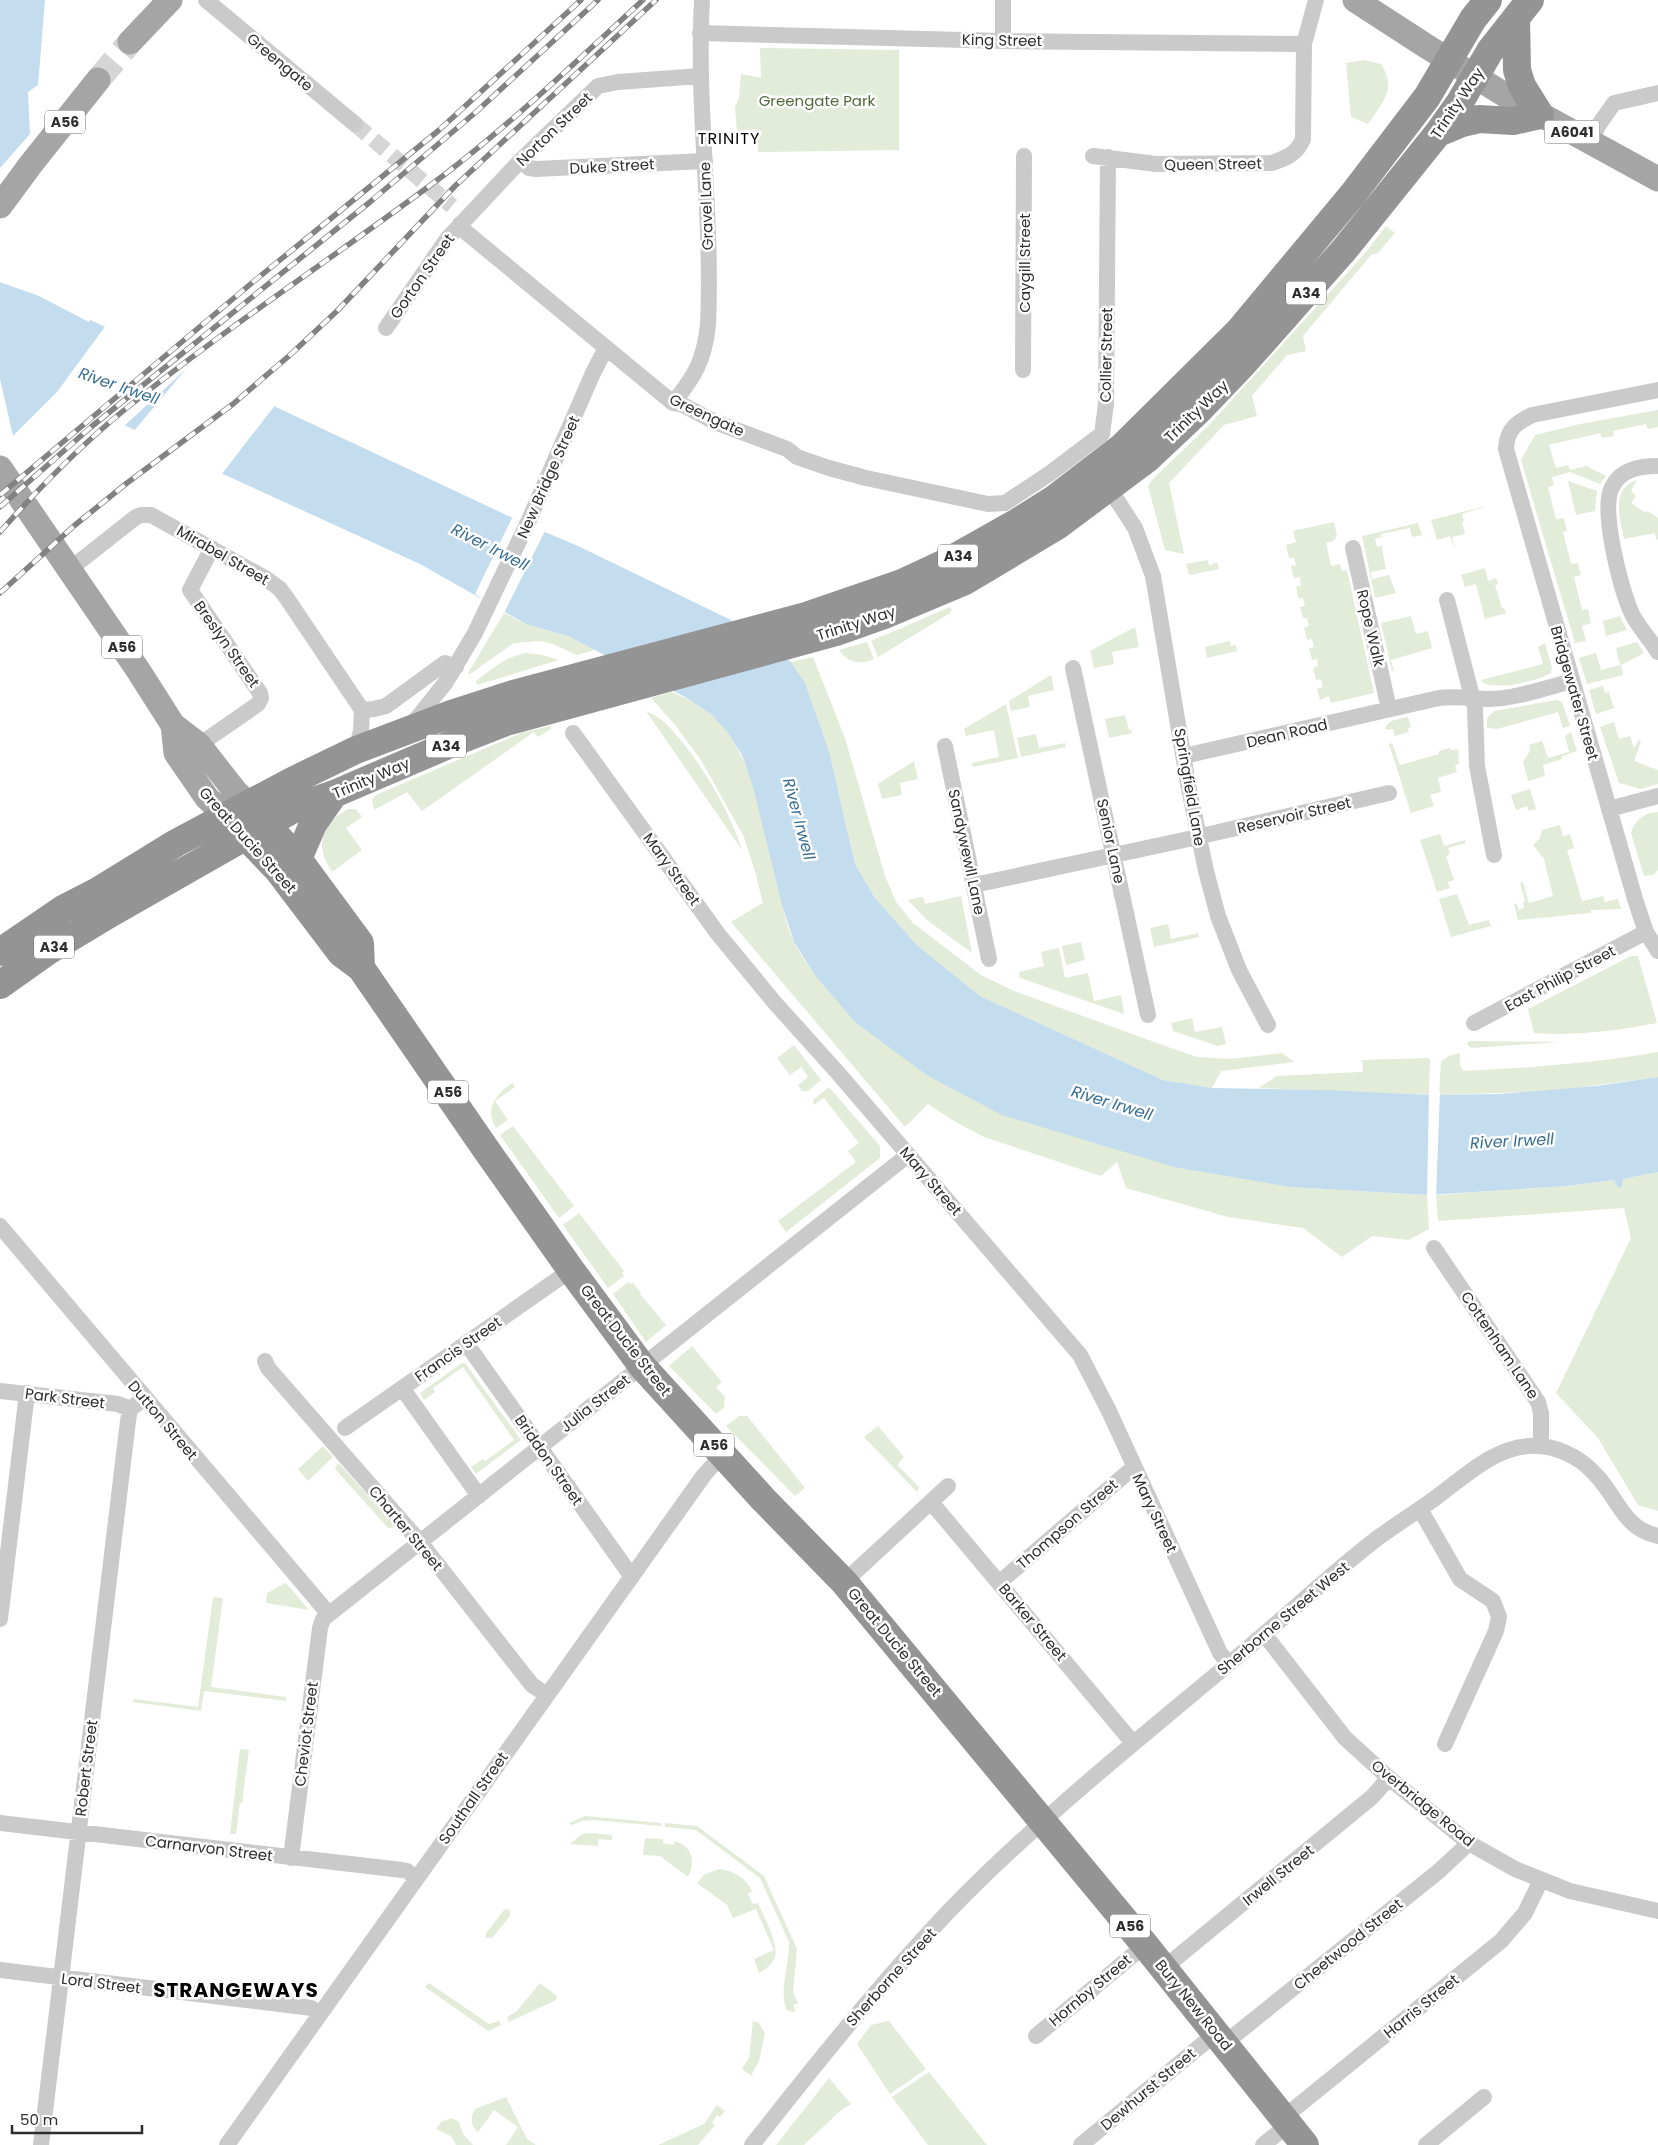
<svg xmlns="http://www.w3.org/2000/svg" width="1658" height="2145" viewBox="0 0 1658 2145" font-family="Poppins,sans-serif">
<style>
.green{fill:#e2ecd8}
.water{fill:#c3dcee}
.pier{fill:#fff}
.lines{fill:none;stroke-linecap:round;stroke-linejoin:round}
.street-tunnel{stroke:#d5d5d5;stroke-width:16;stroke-dasharray:16 8;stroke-linecap:butt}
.primary-tunnel{stroke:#d5d5d5;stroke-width:25;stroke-dasharray:25 12;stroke-linecap:butt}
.street{stroke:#cacaca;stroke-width:16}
.primary{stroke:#a5a5a5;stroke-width:25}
.highway{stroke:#949494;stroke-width:28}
.rail-casing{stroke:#828282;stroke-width:5.5}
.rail{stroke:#fff;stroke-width:4;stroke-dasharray:11;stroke-linecap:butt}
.labels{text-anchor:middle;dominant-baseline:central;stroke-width:5;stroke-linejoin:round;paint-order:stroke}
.shield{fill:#fff;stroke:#6c6c6c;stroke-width:1}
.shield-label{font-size:14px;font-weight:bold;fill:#2d2d2d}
.street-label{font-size:15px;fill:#2d2d2d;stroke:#fff}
.park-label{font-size:15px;fill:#4e6b37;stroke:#fff}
.neighbourhood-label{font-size:16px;letter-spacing:1px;fill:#000;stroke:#fff}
.water-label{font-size:16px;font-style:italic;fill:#356d95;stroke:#fff}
.district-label{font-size:20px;font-weight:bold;letter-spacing:1px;fill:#000;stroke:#fff}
</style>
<rect width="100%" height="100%" fill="#fff"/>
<path class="green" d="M760,48L899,50V150L758,152L757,129L737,132L735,107L739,98L741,74L761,78Z
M1365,60L1381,64C1397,90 1383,101 1368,124L1351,117L1346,63Z
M1386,226L1395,233L1378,253L1371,255L1303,336L1306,351L1287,355L1252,396L1257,416L1224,425L1169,483L1184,554L1165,550L1148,486L1152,480L1211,423L1366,252Z
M1658,410V427L1648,429L1646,424L1613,431L1614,436L1602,438L1600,433L1549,445L1556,468L1568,465L1570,470L1586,466L1606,476L1600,484L1570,472L1552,477L1554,485L1548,487L1556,519L1564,518L1567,531L1563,532L1571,564L1578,563L1581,575L1574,577L1582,610L1588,609L1591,623L1582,626L1586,641L1575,643L1521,460L1535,435L1580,424Z
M1637,480L1631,491L1636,496L1631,503L1646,513L1648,511L1658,518V539L1656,540L1655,533L1624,539C1620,518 1610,489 1637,480Z
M1568,481L1597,491L1595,511L1576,515Z
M1490,505L1462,514L1464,521L1462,522L1465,534L1452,537L1455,550L1450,536L1437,540L1431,520Z
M1334,522L1337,536L1333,541L1326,543L1331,566L1340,564L1342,571L1347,570L1374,693L1331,703L1329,696L1320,700L1317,689L1323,687L1321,679L1316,680L1313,668L1318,666L1317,659L1312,660L1309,648L1314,647L1312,639L1307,640L1304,628L1309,626L1307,618H1303L1300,607L1305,606L1303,598L1299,599L1296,587L1301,585L1300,577L1294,578L1291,566L1296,565L1294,558H1289L1286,545L1296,542L1293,531Z
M1418,523L1422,535L1412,537L1410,528L1381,534V537L1375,539L1377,547L1383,546L1382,549L1386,569L1371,572L1372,579L1389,575L1396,593L1375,598L1362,536Z
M1208,560L1209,566L1217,562L1219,569L1189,575L1186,564Z
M1485,568L1488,581L1496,578L1498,584L1495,585L1502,608H1504L1506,613L1485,619L1476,584L1465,587L1461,575Z
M950,607L952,610L950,613L878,657L871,641Z
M504,613L526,624L568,636L595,650L577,655L553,644L540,641L514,643L470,674L468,673Z
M1411,616L1416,634L1428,631L1432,648L1391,660L1394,671H1392L1381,623Z
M1620,616L1627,630L1606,636L1603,621Z
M1135,627L1139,647L1112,652L1114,664L1094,668L1090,651Z
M1230,641L1231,646L1236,645L1237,651L1207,658L1205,647Z
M867,642L874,659C860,665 848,663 839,650Z
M1637,642L1644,653L1621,665L1623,675L1587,684L1579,658L1596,653L1601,670L1620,665L1616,648Z
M1545,643L1552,668L1551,673C1538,681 1494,691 1482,682L1481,680L1543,664L1538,647Z
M526,653L542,655L559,660L477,685L476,681C492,669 505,657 526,653Z
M813,657L845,738L885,876L896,902L913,923L981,975L1014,991L1157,1043L1197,1057L1230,1059L1282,1053L1294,1062L1221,1071L1212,1088L1163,1080L980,996L917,945L875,898L855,864L829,751L805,683L791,662Z
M1051,675L1054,690L1028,696L1030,707L1011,711L1009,701Z
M1603,686L1605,693L1609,692L1614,708L1596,714L1589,690Z
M672,692C685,698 701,705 712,715C755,753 766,839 780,894C783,909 787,927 794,942C799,953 807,963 814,974L1291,1187L1427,1195L1429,1229L1408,1240L1372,1236L1342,1257L1303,1228L1228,1217L1126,1188L1117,1162L1101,1176L984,1137L954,1121L928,1104L905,1127L731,922L759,905L763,904L756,875L744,837L701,760L676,726L651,698Z
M1557,700L1562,702L1570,726L1563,728L1558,712L1497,729L1487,728V718L1494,711Z
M1006,704L1018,758L973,767L972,763L999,757L994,730L966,736L964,729Z
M646,711C652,714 658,717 663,721C695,751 730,810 742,850Z
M1125,715L1129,730L1131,729L1132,733L1109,738L1105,719Z
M1408,717L1411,727L1408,728L1409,732L1395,736L1393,729L1386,730V726L1391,721Z
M1614,722L1619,739L1630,736L1634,749L1639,739L1641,741L1634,761L1658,770V784L1641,789L1619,783L1600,727Z
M550,726L552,728L538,737L534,732L422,811L407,792L374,810L372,800L376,795L521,733Z
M1571,732L1577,751L1562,756V759L1543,765L1545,776L1528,781L1523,762L1530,751L1529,745L1542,741L1548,758L1569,752L1565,736Z
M1036,734L1039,748L1065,743L1066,747L1021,757L1017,738Z
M1392,743L1400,765L1439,754V751L1450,748L1451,750L1458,749L1459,764L1455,765L1457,772L1438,778L1441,792L1430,795L1434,806L1411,813L1389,744Z
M914,761L918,779L900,783L902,795L882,799L878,784Z
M1530,789L1536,809L1529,811L1527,806L1516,810L1511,795Z
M348,809H356L362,817L346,828L362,850L332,872C314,845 321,824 348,809Z
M1658,812V870L1653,875L1644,876L1631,833C1634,821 1645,812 1658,812Z
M1560,825L1563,836L1570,834L1574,848L1567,850L1582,901L1603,896L1605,902L1618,899L1621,909L1591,910V913L1518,920L1514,904L1516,903L1519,910L1524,908L1523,902L1525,901L1520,883L1523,882L1529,903L1553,896L1544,859L1533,845L1540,838L1542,830Z
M1440,834L1444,846L1465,840L1466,843L1448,848L1450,854L1446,856L1454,880L1448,882L1450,888L1437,892L1420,840Z
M1457,894L1469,925L1489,920L1491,926L1451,937L1439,899Z
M961,896L972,953L927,920L908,900L923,897L925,904Z
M1168,924L1171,939L1198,933L1199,937L1154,947L1150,928Z
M1081,942L1085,960L1066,965L1062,946Z
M1059,948L1065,978L1088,973L1094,1001L1121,995L1124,1014L1020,978L1019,972L1044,966L1041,952Z
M1631,956H1638L1657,1023C1615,1031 1575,1036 1534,1033L1528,1009Z
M1192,1018L1195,1032L1222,1027L1226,1044L1218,1046L1173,1031L1171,1023Z
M1469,1041L1560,1042L1471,1048L1467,1044Z
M794,1045L821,1080L808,1091H802L798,1085L808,1077L801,1067L790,1075L777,1058Z
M1658,1052V1077L1554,1091L1439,1095L1441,1061L1449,1056L1460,1053V1065L1463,1071C1529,1068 1593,1063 1658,1052Z
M1428,1058L1430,1060L1429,1095L1259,1088L1277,1076L1361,1072L1363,1071L1362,1060Z
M512,1083L515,1087L495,1101L508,1120L496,1128C484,1108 496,1095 512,1083Z
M829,1087L880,1146V1158L786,1232L778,1221L856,1162L848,1151L859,1143L824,1098L814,1105L813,1103L814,1099Z
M513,1126L574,1206L559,1218L500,1135Z
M1658,1172V1511L1638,1505L1598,1438L1556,1393L1631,1238L1624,1208L1438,1221L1436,1195L1567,1186L1615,1180L1618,1188L1623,1179Z
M579,1213L624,1271L622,1273L624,1276L608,1288L563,1225Z
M628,1282L631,1284L633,1283L641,1293L640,1294L666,1325L646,1342L613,1294Z
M692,1346L722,1382L716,1387L725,1397L724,1408L716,1414L669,1366Z
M462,1363H465L521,1440L476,1474L471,1467L483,1459L485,1461L514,1440L463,1367L433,1388L435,1392L424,1400L420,1393Z
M739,1416H747L805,1488L795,1496L726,1426Z
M878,1426L904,1457L897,1465L919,1487L917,1492L864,1437Z
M323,1446L333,1457L308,1481L298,1469Z
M339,1463L396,1527L388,1528L336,1470L335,1467Z
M286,1583L309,1610L266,1603L267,1593Z
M213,1597L223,1598L211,1687L286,1697V1701L204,1691L201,1711L133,1702V1699L198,1707Z
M240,1749L249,1750L242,1803H240L236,1834H230Z
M585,1816L661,1823V1826L593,1820L582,1821L572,1825L569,1823Z
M665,1823L697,1826L764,1876L797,1949L793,1992L798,2003L793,2005L796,2011L792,2012L787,2010C778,1993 790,1963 789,1942L760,1878L696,1830L665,1827Z
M589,1833L612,1835V1840L598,1839V1846L570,1844L582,1834Z
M645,1838L663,1839V1843L674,1845L675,1841C692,1846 696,1861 688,1877L660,1856L643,1855Z
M720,1869C734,1871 747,1878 752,1892L748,1894L753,1904L758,1903C763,1916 781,1947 774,1959C771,1966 765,1969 759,1973L754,1959L774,1950L756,1909L733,1918L727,1905L697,1883L705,1874Z
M509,1909L510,1916L492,1938H486V1933L504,1910Z
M429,1983L489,2024L499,2021L501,2025L488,2031L425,1987Z
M540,1983L557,1996L556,2000L509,2022L507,2017L517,2011Z
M753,2021L759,2023L765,2034L759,2061L751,2076L742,2069L749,2058Z
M889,2021L926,2069L890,2094L857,2044L871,2025Z
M929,2072L987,2145H928L892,2097Z
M829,2078L851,2104L840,2111L804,2145H776Z
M506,2097L527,2139L536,2145H506L518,2127L494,2110L478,2132C470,2126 470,2117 475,2109Z
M717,2105L725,2111L720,2117L717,2115L712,2123L715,2125L698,2145H658L704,2124Z
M451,2118L459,2122L463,2134L473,2145H456L451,2136L436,2129L441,2122Z"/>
<path class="water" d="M0,0H45L38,85L28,92L30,134L0,168Z
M0,282L37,295L515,519L580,547L729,619L791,662L805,683L829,751L855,864L875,898L917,945L980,996L1163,1080L1212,1088L1326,1090L1429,1095L1499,1094L1597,1086L1658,1077V1172L1623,1179L1622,1187L1618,1188L1614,1180L1567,1186L1427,1195L1291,1187L1174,1167L1002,1115L928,1076L855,1022L814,974L794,942L782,905L753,787L742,755L728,733L711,714L685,697L568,636L526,624L420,564L223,474L58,392L13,436L0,379Z"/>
<path class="pier" d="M0,279L38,292L90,316L89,322L37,295L0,282Z
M107,324L276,404L221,475L133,432L186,369L123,427L58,395L15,438H11L57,392Z
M512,518L545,531L504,613L475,594Z
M1429,1092H1440L1436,1197L1427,1198Z"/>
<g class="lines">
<path class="street-tunnel" d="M355,124L452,206"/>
<path class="primary-tunnel" d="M98,80L130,42"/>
<path class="street" d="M206,0L355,124
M700,33L1003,41L1304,44
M1003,41V0
M1590,143L1598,126L1614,103L1658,93
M1093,156L1156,164L1272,163C1286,158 1297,154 1303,139L1304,44L1316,0
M521,160L529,168L536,169L705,161
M460,224L467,233L673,403L683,405L715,422L787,449L797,457L829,468L866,478L988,504L1005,503L1049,474L1102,434L1106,404L1108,157
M386,328L447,239L521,160L598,86L618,82L700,76
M1023,370L1024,156
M1658,390L1532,415C1516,423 1507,429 1506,449L1635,899L1646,932L1658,951
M673,403C695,376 704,361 708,325C713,217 696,108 702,0
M1658,466C1640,466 1621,469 1612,487C1600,510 1621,590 1632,614C1639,628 1650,639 1658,652
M1104,480L1135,528L1153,576L1188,784L1206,871L1218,916L1239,970L1268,1025
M1353,548L1389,709
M70,569L136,517L141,515H151L265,578L280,589L288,600L362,710L361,731L356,750
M1447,600L1475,708L1477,766L1494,855
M1073,668L1148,1015
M362,710L374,709L386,706L445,663L456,667
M410,727L446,682L475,633L529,520L593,373L606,348
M573,733L718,934L775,1003L838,1073L1080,1355L1109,1411L1220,1653L1229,1664
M199,745L258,704L261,698L260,693L190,590L212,548
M945,746L989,959
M1184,756L1439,698C1456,696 1470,698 1487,699C1515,699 1545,688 1572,681
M1609,809L1658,796
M974,885L1184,840L1389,793
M1474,1023L1646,932
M0,1226L328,1613
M1434,1248L1538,1402L1541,1413V1446
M466,1343L632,1577
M265,1361L268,1368L420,1542L532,1685L547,1695
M402,1388L479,1496
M0,1391L118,1404L130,1409
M345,1428L571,1270
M931,1502L1133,1743
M1420,1509L1460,1579L1493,1601L1499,1617L1496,1631L1445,1744
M844,1582L948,1486
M1000,1582L1134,1467
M0,1619L27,1393
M1264,1634L1345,1738L1389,1778L1469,1843L1515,1869L1570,1891L1658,1911
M0,1823L402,1870L407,1871L416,1878
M291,1858L320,1628L323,1619L908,1155
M1164,1968L1372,1797L1389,1778
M0,1970L304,2007L311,2008L320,2014
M1036,2036L1145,1945
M1225,2043L1439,1871L1469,1843
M1283,2118L1501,1941L1525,1913L1541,1880
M41,2145L128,1421L130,1409L145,1398
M227,2145L704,1475L723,1454
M752,2145C815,2065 879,1985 949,1911C1046,1811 1156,1726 1262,1636C1301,1603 1338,1568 1379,1537C1397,1524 1416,1512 1434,1499C1463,1478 1493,1448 1529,1446C1553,1444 1579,1456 1595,1474C1618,1497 1622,1528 1658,1536
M1081,2145L1216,2033
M1263,2145L1288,2125
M1426,2145L1484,2097"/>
<path class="primary" d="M1355,0L1426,46L1505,95L1658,179
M130,42L170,0
M0,206L31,164L98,80
M0,468L138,670L173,725L199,745L235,791L248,804
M173,725L176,753L207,798L226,815"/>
<path class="highway" d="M1438,133L1462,123L1479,119L1513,121L1540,115L1522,86L1517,70L1516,19
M254,811L298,859L360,943L361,968
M234,824L278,870L341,953L361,968L485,1148L571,1270L642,1366L763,1499L844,1582L1145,1945L1305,2145
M298,859L313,824L334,794
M0,952L63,909L98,891L176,843L292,781L356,750L451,714L513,694L806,616L902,583L945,563L1016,523L1054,499L1123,446L1239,331L1353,194L1427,97L1473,19L1488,0
M0,985L48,951L111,913L297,807L334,794L460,740L506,722L836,632L884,615L965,581L1057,526L1147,459L1198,411L1243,364L1344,250L1438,133L1460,102L1490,51L1530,0"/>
<g class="rail-casing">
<path id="rail" d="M0,495L253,282L438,131L581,0
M0,507L91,427L370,202L476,112L598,0
M0,532C38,489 78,448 123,411C226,327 338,255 444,175C514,121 578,60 643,0
M0,593L75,525L127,483L233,404L290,355L337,311L455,186L656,0"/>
</g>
<use href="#rail" class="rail"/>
</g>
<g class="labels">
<g class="shield">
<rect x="45" y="110.5" width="40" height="23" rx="4"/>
<rect x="1544.5" y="120.5" width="55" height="23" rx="4"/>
<rect x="1286" y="281.5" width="40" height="23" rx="4"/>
<rect x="938" y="544.5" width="40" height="23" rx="4"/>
<rect x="102" y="635.5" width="40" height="23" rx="4"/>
<rect x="426" y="734.5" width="40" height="23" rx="4"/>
<rect x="34" y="935.5" width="40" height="23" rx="4"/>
<rect x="428" y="1080.5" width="40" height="23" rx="4"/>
<rect x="694" y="1433.5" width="40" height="23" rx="4"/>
<rect x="1110" y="1914.5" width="40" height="23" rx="4"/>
</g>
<g class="shield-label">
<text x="65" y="122">A56</text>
<text x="1572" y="132">A6041</text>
<text x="1306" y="293">A34</text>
<text x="958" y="556">A34</text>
<text x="122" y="647">A56</text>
<text x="446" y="746">A34</text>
<text x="54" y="947">A34</text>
<text x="448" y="1092">A56</text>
<text x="714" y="1445">A56</text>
<text x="1130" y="1926">A56</text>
</g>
<g class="street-label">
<text transform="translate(1002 40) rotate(1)">King Street</text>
<text transform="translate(280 62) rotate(40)">Greengate</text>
<text transform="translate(1457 103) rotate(-56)">Trinity Way</text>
<text transform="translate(554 129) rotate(-44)">Norton Street</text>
<text transform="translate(1213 164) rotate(-1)">Queen Street</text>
<text transform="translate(612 166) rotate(-3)">Duke Street</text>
<text transform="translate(706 206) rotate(-92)">Gravel Lane</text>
<text transform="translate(1024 263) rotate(-90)">Caygill Street</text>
<text transform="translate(422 276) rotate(-55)">Gorton Street</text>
<text transform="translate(1106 355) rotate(-89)">Collier Street</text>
<text transform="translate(1196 411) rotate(-44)">Trinity Way</text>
<text transform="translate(707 415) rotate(25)">Greengate</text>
<text transform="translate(548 477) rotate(-66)">New Bridge Street</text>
<text transform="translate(223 555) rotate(30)">Mirabel Street</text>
<text transform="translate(856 623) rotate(-18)">Trinity Way</text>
<text transform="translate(1371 628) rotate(77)">Rope Walk</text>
<text transform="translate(227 644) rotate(55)">Breslyn Street</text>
<text transform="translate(1575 693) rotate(74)">Bridgewater Street</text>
<text transform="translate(1287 733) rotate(-13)">Dean Road</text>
<text transform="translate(371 778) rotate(-23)">Trinity Way</text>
<text transform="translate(1190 787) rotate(80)">Springfield Lane</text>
<text transform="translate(1294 815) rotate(-13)">Reservoir Street</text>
<text transform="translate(248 840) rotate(48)">Great Ducie Street</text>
<text transform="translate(1111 841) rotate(78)">Senior Lane</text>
<text transform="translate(967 852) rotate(78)">Sandywewll Lane</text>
<text transform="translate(672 869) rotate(54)">Mary Street</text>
<text transform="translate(1560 978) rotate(-28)">East Philip Street</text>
<text transform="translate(931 1181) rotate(49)">Mary Street</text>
<text transform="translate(626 1340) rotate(52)">Great Ducie Street</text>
<text transform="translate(1500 1345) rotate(56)">Cottenham Lane</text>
<text transform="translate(458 1349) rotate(-35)">Francis Street</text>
<text transform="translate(65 1398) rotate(7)">Park Street</text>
<text transform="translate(595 1403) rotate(-38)">Julia Street</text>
<text transform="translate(163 1420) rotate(50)">Dutton Street</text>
<text transform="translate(549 1460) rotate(55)">Briddon Street</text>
<text transform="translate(1155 1513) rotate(65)">Mary Street</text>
<text transform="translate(1067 1524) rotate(-41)">Thompson Street</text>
<text transform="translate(406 1528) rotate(50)">Charter Street</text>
<text transform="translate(1283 1618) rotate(-40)">Sherborne Street West</text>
<text transform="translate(1033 1622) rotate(50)">Barker Street</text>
<text transform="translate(895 1642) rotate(50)">Great Ducie Street</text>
<text transform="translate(306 1734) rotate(-83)">Cheviot Street</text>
<text transform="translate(86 1768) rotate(-83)">Robert Street</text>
<text transform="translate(473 1798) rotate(-55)">Southall Street</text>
<text transform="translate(1423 1803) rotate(39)">Overbridge Road</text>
<text transform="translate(209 1848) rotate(7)">Carnarvon Street</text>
<text transform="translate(1278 1875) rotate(-39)">Irwell Street</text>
<text transform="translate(1348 1944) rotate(-39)">Cheetwood Street</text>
<text transform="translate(891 1977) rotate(-48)">Sherborne Street</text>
<text transform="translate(101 1983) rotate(7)">Lord Street</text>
<text transform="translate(1090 1990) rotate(-40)">Hornby Street</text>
<text transform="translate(1194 2005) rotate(51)">Bury New Road</text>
<text transform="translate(1421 2006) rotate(-39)">Harris Street</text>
<text transform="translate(1148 2089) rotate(-40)">Dewhurst Street</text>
</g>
<g class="park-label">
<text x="817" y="100">Greengate Park</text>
</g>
<g class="neighbourhood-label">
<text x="729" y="138">TRINITY</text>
</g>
<g class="water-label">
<text transform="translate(119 386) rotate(19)">River Irwell</text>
<text transform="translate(490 547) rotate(27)">River Irwell</text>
<text transform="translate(799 819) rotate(75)">River Irwell</text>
<text transform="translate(1112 1103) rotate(17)">River Irwell</text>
<text transform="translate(1512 1141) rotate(-3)">River Irwell</text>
</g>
<g class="district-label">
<text x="236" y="1990">STRANGEWAYS</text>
</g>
</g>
<path d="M12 2125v8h130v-8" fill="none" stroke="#2d2d2d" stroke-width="2.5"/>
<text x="20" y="2125" font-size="15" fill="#2d2d2d" stroke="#ffffff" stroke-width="4" paint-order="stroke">50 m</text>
</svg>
